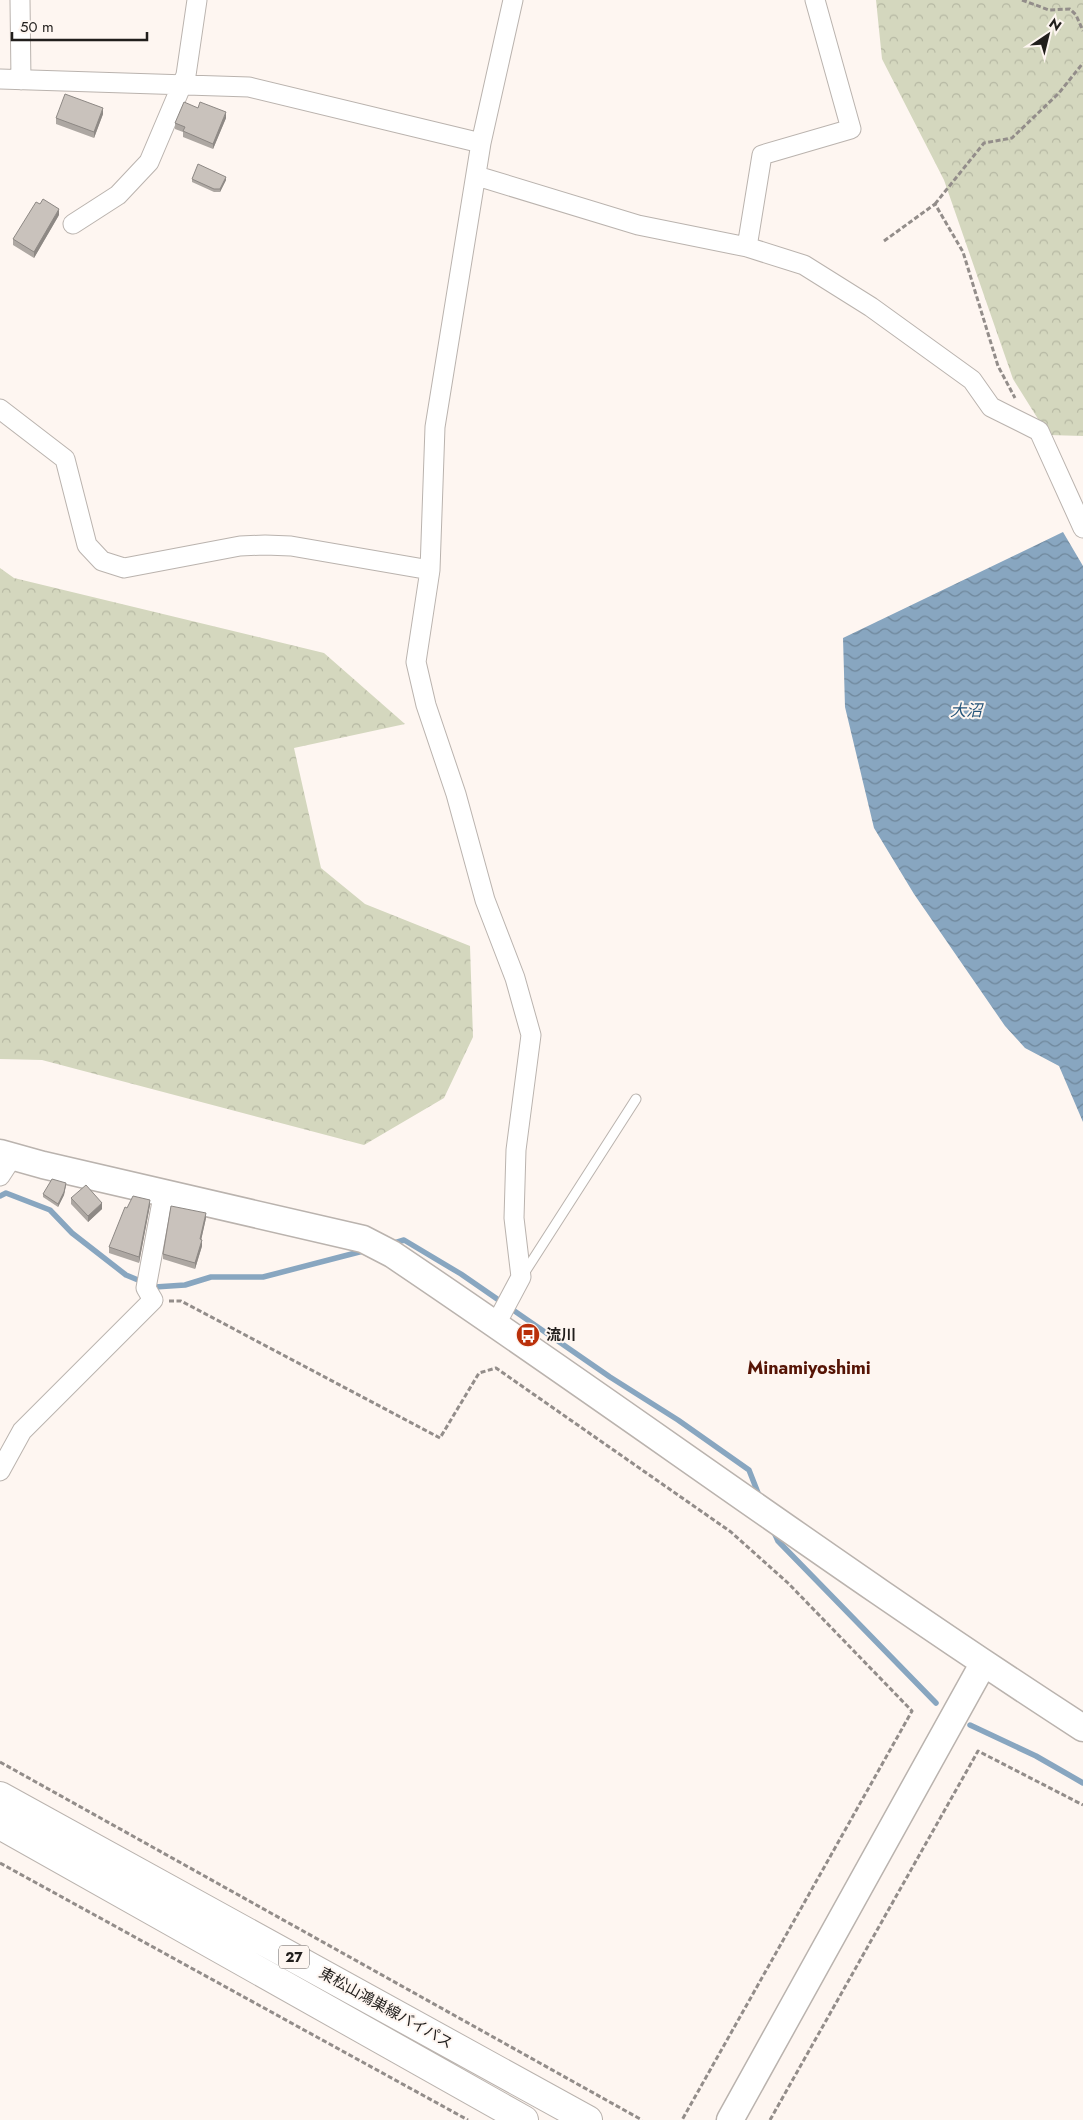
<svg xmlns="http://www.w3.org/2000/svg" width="1083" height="2120" viewBox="0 0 1083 2120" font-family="Jost,'Noto Sans JP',sans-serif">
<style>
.forest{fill:url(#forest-crowns)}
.water{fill:url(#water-waves)}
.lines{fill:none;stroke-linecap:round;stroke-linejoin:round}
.stream{stroke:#88a6c0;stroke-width:5.5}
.lane-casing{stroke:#bab3ae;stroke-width:11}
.street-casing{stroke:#bab3ae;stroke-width:21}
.secondary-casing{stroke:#bab3ae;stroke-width:29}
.primary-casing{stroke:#bab3ae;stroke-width:30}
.path{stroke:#938d8a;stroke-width:3;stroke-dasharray:5 2.5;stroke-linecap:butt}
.lane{stroke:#fff;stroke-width:9}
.street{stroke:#fff;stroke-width:19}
.secondary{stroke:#fff;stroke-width:26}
.primary{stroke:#fff;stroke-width:28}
.wall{fill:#ada7a2}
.shaded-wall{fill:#8d8884}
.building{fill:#c9c2bc;stroke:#8d8884}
.labels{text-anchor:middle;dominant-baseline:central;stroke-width:4;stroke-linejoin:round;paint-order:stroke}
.shield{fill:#fef6f1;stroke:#635f5c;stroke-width:1}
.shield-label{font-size:14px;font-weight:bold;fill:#211e1c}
.poi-label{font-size:15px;font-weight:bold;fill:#211e1c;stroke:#fef6f1;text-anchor:start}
.street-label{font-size:15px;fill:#211e1c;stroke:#fef6f1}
.water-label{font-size:16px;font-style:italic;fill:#245479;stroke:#fef6f1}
.quarter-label{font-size:18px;font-weight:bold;fill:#561405;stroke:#fef6f1}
</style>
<defs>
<pattern id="forest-crowns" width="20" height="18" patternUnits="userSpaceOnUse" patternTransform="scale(1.25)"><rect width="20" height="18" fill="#d4d7be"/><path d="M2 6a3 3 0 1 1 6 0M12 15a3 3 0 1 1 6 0" fill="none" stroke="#b6b8a3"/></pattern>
<pattern id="water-waves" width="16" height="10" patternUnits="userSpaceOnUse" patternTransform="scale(1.25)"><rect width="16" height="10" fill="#88a6c0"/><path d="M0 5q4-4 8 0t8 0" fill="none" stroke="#6f879b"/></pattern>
</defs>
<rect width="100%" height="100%" fill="#fef6f1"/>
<path class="forest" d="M876,0H1083V436L1048,435L1013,379L944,180L882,59Z
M0,568L14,578L324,653L405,724L294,748L321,868L365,904L470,946L473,1037L444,1098L364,1145L42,1060L0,1059Z"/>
<path class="water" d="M1063,532L1083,566V1122L1059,1066L1025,1048L1005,1026L914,894L874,828L845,707L843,638Z"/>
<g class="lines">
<path class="stream" d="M0,1196L6,1193L50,1210L72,1233L126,1275L155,1287L185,1285L211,1277H263L367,1250
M391,1244L404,1240L461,1274L610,1377L678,1420L749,1470L760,1498
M773,1530L778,1541L936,1703
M970,1725L1036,1756L1083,1783"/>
<g class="lane-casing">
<path id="lane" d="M523,1275L636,1099"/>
</g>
<g class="street-casing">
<path id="street" d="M20,0L21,80
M0,79L249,87L481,143
M477,176L638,225L747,247L804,265L871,307L972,380L991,407L1039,431L1083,528
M73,224L118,195L149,162L186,75L197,0
M747,247L762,155L851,129L815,0
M0,409L65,459L87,545L102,561L124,568L240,546L265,545L291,546L430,570
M0,1176L13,1156
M496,1324L521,1277L514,1218L516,1150L531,1035L515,978L485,900L456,794L426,705L416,662L430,570L435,427L481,143L513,0
M0,1471L22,1431L153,1300L146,1288L164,1191"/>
</g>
<g class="secondary-casing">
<path id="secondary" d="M0,1153L43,1165L363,1239L392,1254C624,1410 849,1577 1083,1728
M730,2120L983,1664"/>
</g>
<g class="primary-casing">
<path id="primary" d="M0,1796L588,2120
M0,1825L524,2120"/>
</g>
<path class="path" d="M1022,0L1049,10L1070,9L1076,15L1083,31
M935,204L984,143L1012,138L1059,93L1083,63
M884,241L935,204L963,252L998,366L1015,398
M169,1301H181L440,1438L479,1373L496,1368L731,1532L788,1583L912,1711L682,2120
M0,1762L642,2120
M0,1863L468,2120
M770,2120L978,1751L1083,1805"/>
<use href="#lane" class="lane"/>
<use href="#street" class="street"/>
<use href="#secondary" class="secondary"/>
<use href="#primary" class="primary"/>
</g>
<path class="wall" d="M103,114L94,138L56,124V118Z
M226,118L213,149L183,137V132L175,129V123Z
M192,179L226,180L220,192H214L192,182Z
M59,215L34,258L13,245V239Z
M66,1186L64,1195L58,1207L43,1197V1194Z
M71,1198L102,1209L88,1222L71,1204Z
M150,1205L139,1263L109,1253V1247Z
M206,1218L201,1240L202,1246L195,1269L163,1259V1254Z"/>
<path class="shaded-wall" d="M103,108V114L94,138V132Z
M226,112V118L213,149V144Z
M226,177V180L220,192V189Z
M59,209V215L34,258V252Z
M66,1183L64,1195L58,1207V1204Z
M150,1200V1205L139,1263V1257Z
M102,1203V1209L88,1222V1216Z
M206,1213V1218L200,1245V1239Z
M202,1240V1246L195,1269V1263Z"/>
<path class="building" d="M65,94L103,108L94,132L56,118Z
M184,102L198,108L200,102L226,112L213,144L183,131L185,127L175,123Z
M198,164L226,177L220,189H214L192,179Z
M43,199L59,209L34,252L13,239L36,202L40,204Z
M52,1179L66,1183L64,1192L58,1204L43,1194Z
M86,1185L102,1203L88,1216L71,1198Z
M133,1196L150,1200L139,1257L109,1247L125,1207L127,1208Z
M171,1206L206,1213L200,1239L202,1240L195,1263L163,1254Z"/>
<defs>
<g id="bus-disc" transform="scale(1.25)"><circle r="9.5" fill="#ba300a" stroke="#fef6f1"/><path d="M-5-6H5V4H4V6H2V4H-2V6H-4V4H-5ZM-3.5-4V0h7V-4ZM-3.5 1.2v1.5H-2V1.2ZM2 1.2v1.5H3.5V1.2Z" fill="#fff"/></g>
</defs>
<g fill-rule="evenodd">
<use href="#bus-disc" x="528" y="1335"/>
</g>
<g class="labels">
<rect class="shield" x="279" y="1945.5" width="30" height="23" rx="4"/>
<g class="shield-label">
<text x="294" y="1957">27</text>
</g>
<g class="poi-label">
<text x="546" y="1335">流川</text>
</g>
<g class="street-label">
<text transform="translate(386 2008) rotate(29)">東松山鴻巣線バイパス</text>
</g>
<g class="water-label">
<text x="966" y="710">大沼</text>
</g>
<g class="quarter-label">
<text x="809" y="1368">Minamiyoshimi</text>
</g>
</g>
<g transform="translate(1048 35) rotate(35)" stroke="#fef6f1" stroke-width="4" paint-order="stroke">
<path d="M0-4L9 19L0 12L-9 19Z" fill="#211e1c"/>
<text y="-8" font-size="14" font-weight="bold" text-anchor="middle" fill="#211e1c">N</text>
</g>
<path d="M12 32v8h135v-8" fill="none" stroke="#211e1c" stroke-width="2.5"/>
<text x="20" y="32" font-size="15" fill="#211e1c" stroke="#fef6f1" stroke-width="4" paint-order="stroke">50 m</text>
</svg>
